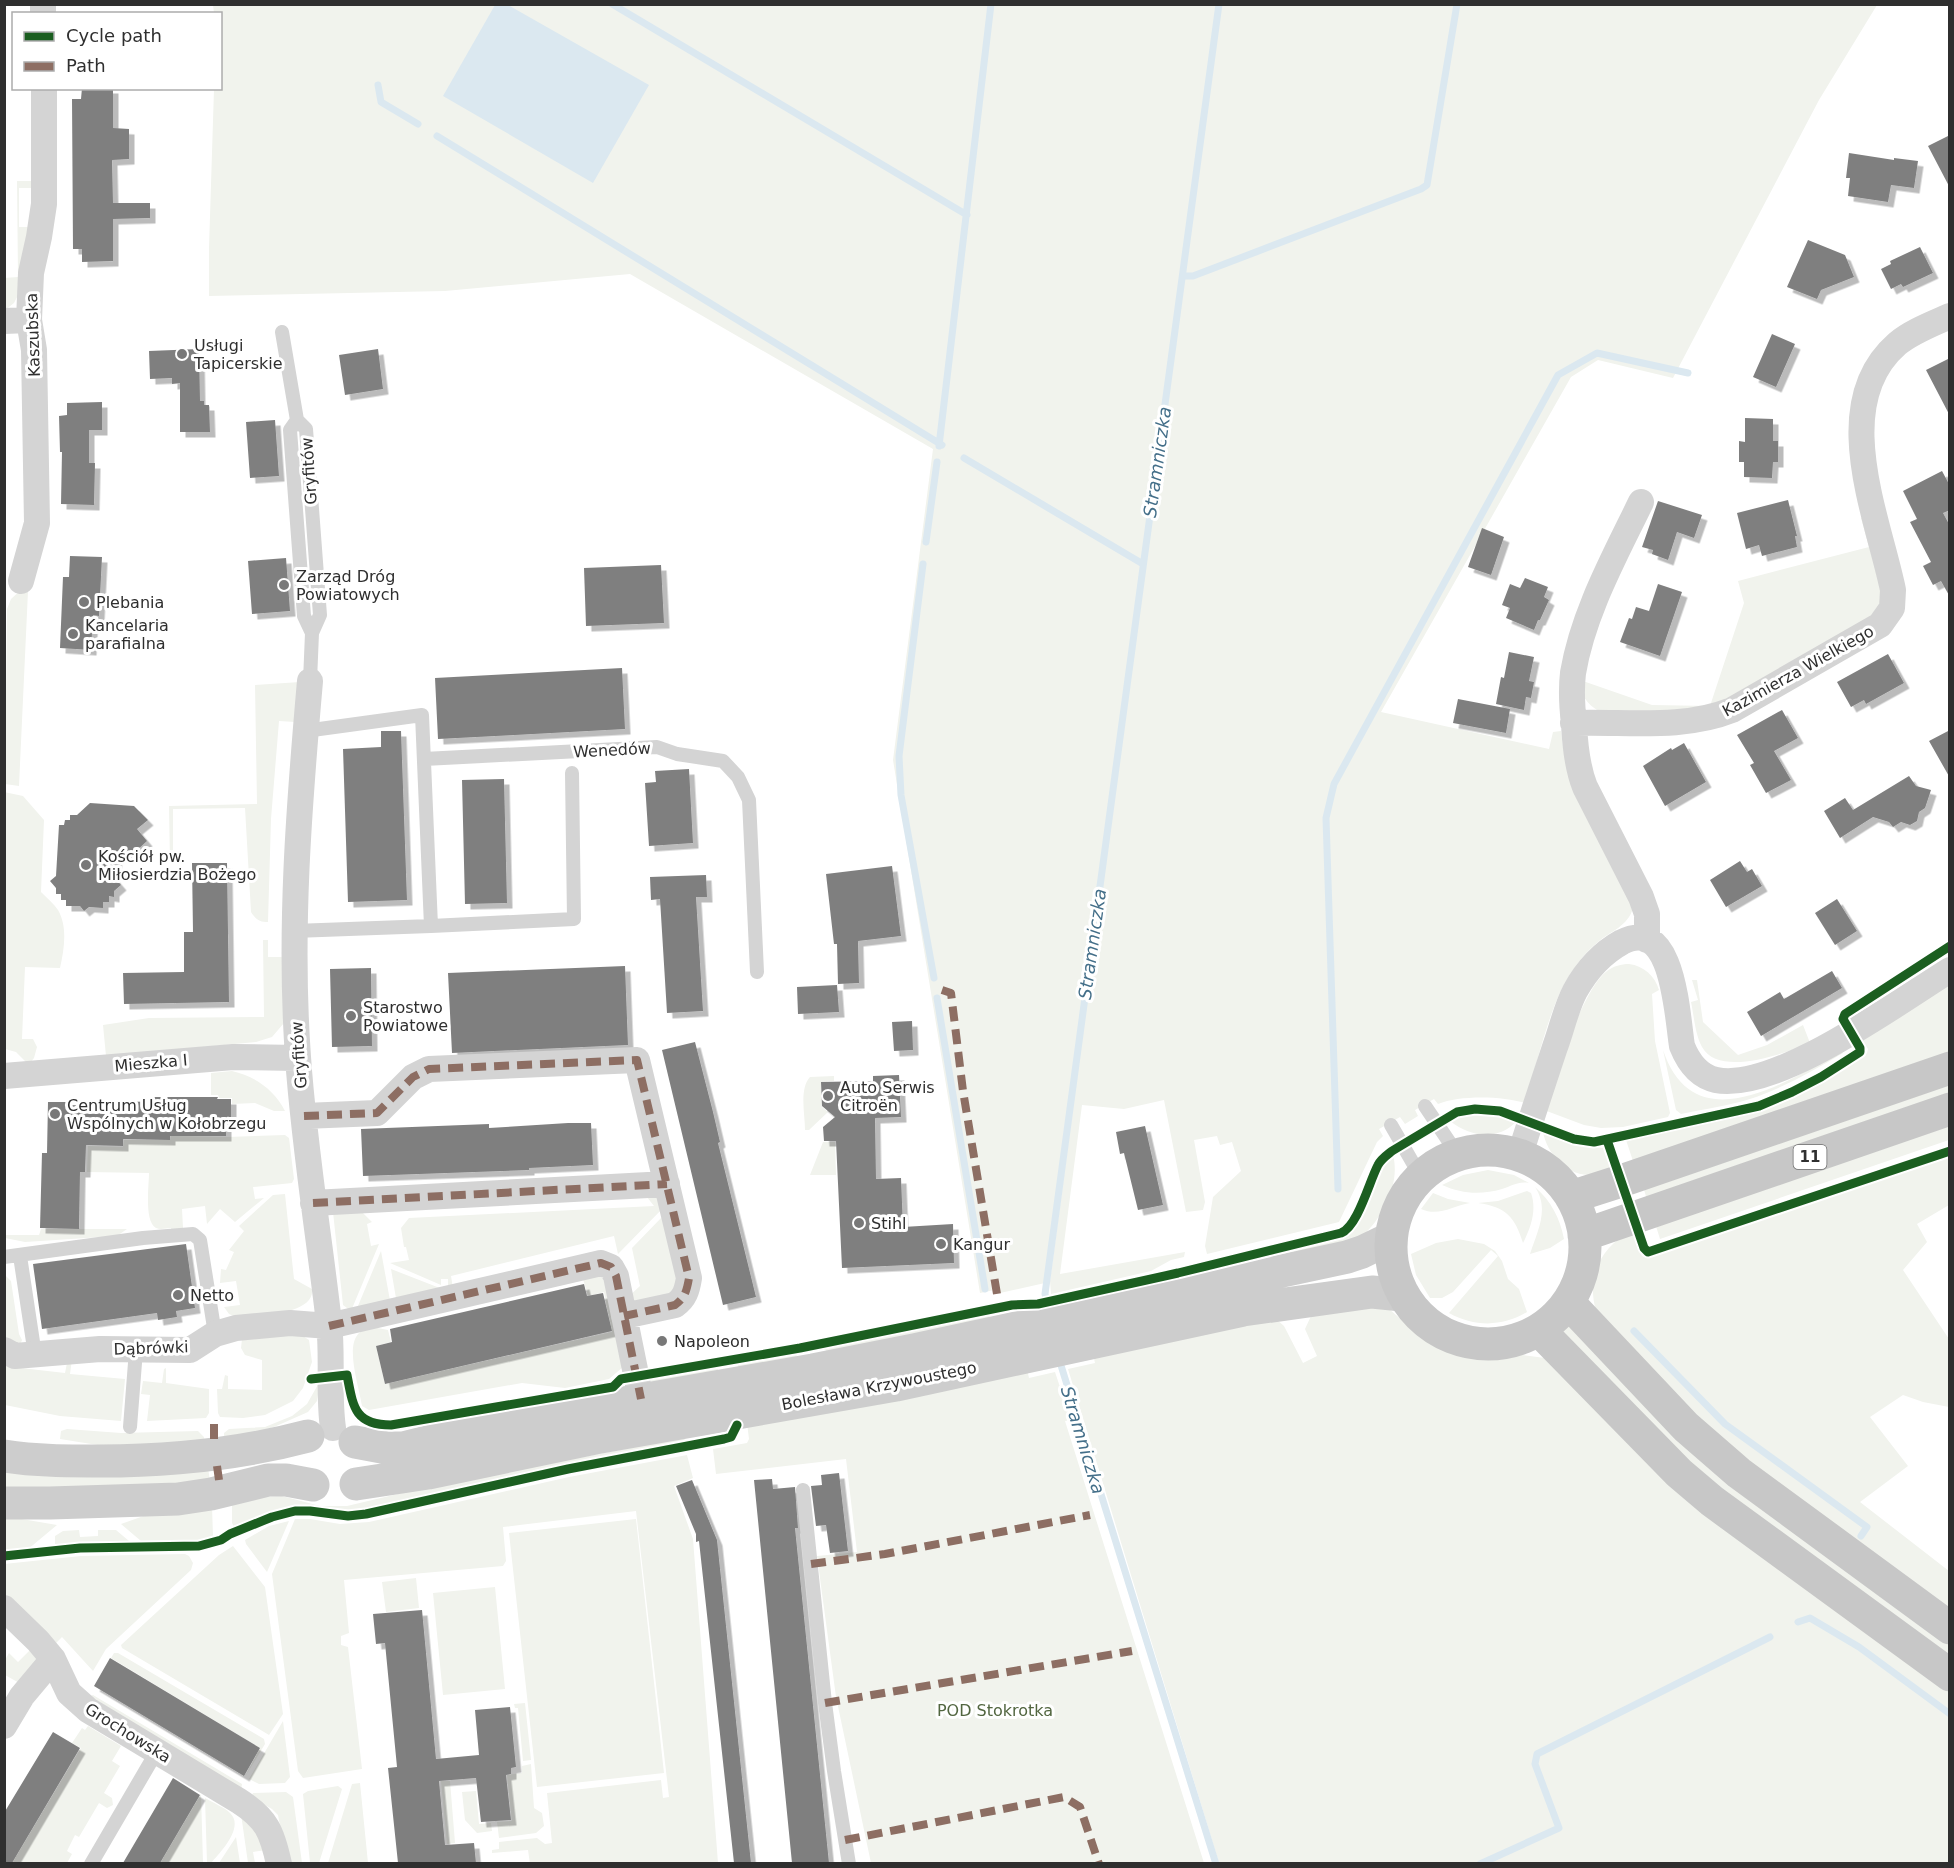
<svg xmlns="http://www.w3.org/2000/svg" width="1954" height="1868" viewBox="0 0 1954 1868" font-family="'DejaVu Sans',sans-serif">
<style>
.green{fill:#f1f3ed}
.water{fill:#dbe8f0}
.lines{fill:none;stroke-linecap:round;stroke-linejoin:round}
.stream{stroke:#dbe8f0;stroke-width:7}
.building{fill:#7f7f7f;filter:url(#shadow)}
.service{stroke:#d4d4d4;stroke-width:14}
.minor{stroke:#d4d4d4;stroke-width:26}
.secondary{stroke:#cdcdcd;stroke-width:33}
.primary{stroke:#c7c7c7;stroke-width:33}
.quiet{stroke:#8d6e63;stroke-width:8;stroke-dasharray:15 8;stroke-linecap:butt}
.cycleway-casing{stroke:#fff;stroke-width:13}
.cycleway{stroke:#1b5e20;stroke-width:9}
.poi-dot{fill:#787878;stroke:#fff;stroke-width:2}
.labels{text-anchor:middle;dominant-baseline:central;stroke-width:6;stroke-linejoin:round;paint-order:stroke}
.shield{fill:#fff;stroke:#6d6d6d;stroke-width:1.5}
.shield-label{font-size:15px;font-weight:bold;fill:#2f2f2f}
.street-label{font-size:16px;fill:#2f2f2f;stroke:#fff}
.poi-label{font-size:16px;fill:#2f2f2f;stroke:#fff;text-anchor:start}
.park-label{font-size:16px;fill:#526640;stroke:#fff}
.water-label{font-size:18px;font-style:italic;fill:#446f89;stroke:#fff}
</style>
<defs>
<filter id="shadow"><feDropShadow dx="5.5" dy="5.5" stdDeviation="0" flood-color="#0004"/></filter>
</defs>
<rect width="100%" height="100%" fill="#fff"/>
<path class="green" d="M213,5H1877L1819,100L1673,378L1598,360L1571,377L1381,712L1549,749L1553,732L1561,731L1563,748L1633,908C1628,926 1611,931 1598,942C1587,951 1578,962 1571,973C1549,1005 1537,1065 1525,1103C1502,1096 1460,1095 1438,1104L1434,1099L1415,1110L1418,1116L1405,1124L1400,1117L1379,1129L1383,1136L1377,1142L1339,1222L1207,1254L1205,1246L1213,1197L1241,1171L1232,1142L1220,1145L1217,1136L1194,1140L1205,1202L1203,1210L1186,1212L1164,1100L1124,1109L1082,1105L1060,1274L1185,1252L1184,1257L1171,1260L1151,1271L1051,1294L1050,1281L1104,874L1100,873L1045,1283L1000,1293L999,1289L980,1293L893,760L933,449L630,274L445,291L209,296V248L214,89L220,88V14L214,13Z
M17,181H36L35,188H19V227H33L17,297L14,303L5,310L4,278L18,277Z
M1867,516L1884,586C1885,601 1883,614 1870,623L1727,704C1718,707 1710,711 1701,713C1687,715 1616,717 1604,713C1591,709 1581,697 1579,683C1576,664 1599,611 1606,591L1610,592L1580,680L1652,705L1710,706L1744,603L1738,581L1869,547L1861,518Z
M33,579L28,591L19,786L5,784L7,609L11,599Z
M300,682L295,722L279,721L271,819L268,922C260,922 256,920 251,912L245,808L173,809V863H170L169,806L257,804L255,685Z
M4,792L23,796L44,820L41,892C47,898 54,904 58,910C68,927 64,950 60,968L25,967L22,1039H33L37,1047L34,1058L30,1063H27L16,1052L5,1049Z
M263,940H268V957H284V1023L272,1037L256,1042L106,1056L103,1025L149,1018L264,1017Z
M1629,964C1644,966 1655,976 1659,990L1652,994L1655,1041L1670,1113L1668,1117L1623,1127L1601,1128L1584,1125L1544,1110C1555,1077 1582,990 1607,971C1614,966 1621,964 1629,964Z
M1692,980H1697L1703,1022L1738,1055L1767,1045L1803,1025L1810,1043C1786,1053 1719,1078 1702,1047C1695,1034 1694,1016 1691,1002L1698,1000Z
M1949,983V1055L1634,1164L1626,1140L1759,1109L1794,1096L1867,1053L1868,1049L1861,1039Z
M1663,1050C1694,1143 1788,1082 1841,1051L1843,1053C1813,1071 1783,1088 1750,1099C1728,1106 1704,1109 1681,1114L1676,1110Z
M232,1071C254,1076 274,1089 285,1111H274L255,1103L232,1104V1098H219L218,1095H211V1073Z
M834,1076V1081L821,1082L822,1107L828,1112L809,1130H805C805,1114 799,1089 810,1077Z
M1949,1082V1095L1647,1200L1643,1186Z
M1489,1113L1516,1122C1497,1141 1470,1137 1450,1121L1464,1114Z
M1949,1122V1140L1660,1239L1655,1223Z
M1543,1132L1579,1145L1603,1148L1612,1172C1604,1173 1596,1175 1588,1175C1565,1174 1547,1153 1543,1132Z
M285,1135L289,1138L294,1179L292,1183L253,1187L255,1199L264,1198L235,1222L220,1209L207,1224L205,1206L182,1209L183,1228L171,1232V1228C166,1228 161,1230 156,1228C144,1222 149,1185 149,1173L87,1172L88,1146L123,1147L124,1140H170L171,1136L227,1137Z
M823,1142H835L836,1175H810Z
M1949,1154V1205L1917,1224L1927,1242L1903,1270L1949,1339V1407L1923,1402L1903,1395L1870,1417L1908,1466L1860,1502L1949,1571V1614L1734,1454L1596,1311C1586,1276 1601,1247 1632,1230L1642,1256L1645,1257Z
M1393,1155C1401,1185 1381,1221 1358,1240L1223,1269L1217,1267L1350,1234L1382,1166Z
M1488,1170L1514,1175L1529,1183C1518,1181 1512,1186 1502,1189C1481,1195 1462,1194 1442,1185L1463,1175Z
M1535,1187C1551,1201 1560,1218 1564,1239L1550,1248L1530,1254C1537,1232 1550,1209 1535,1187Z
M653,1191L666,1205L618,1254L614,1236L451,1276L453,1288L448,1287V1279H441V1285L390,1263L409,1260L406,1247H404L401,1228L409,1218L654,1206L643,1192Z
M1527,1191L1531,1193C1537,1210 1531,1227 1523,1243C1515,1217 1506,1207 1478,1203L1498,1201Z
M1433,1193L1448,1199L1470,1203C1452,1206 1439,1217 1421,1209Z
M285,1194L294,1279L312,1289C315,1315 257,1315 238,1318L229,1314L224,1307L240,1305L236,1281L220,1283L221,1269L226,1270L234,1252L229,1250L244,1231L239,1226L273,1195Z
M333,1212H362L372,1222L367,1224L371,1246L379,1244L351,1311L343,1305Z
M662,1217L680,1293L638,1308L627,1298L640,1286L632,1248Z
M41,1229H127L117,1236L25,1242L5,1238V1235H39Z
M1458,1239L1484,1244L1495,1251L1502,1261L1508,1279L1519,1289L1527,1312C1503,1327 1474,1327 1449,1313L1498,1256L1491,1250L1453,1292L1442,1298H1430L1416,1275L1411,1254L1436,1243Z
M381,1251L391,1306L355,1313Z
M391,1269L450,1292L397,1304Z
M4,1274L11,1281L19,1334L22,1340L20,1345H15L5,1337Z
M597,1275L601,1276L606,1283L623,1367L609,1379L565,1388L522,1383L369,1410L362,1406C357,1376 334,1316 388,1330L391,1342L376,1346L385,1384L612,1332L604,1292L588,1296L583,1279Z
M1362,1304L1389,1309L1425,1340L1453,1354L1485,1359L1522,1355L1545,1358L1949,1690V1863H1219L1068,1369L1095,1363L1093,1354L1276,1319L1284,1326L1303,1363L1317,1356L1305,1329L1311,1316Z
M992,1313L984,1324L828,1352L821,1347Z
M1569,1324L1949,1642V1661L1714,1488L1560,1332Z
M300,1334L309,1340L312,1362L303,1388L293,1401L265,1415L243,1418L220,1417L218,1413L217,1389H222L225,1375L228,1376V1389L262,1390V1360L245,1355L241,1348L242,1339Z
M800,1351L794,1359L737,1370L739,1361Z
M68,1358L72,1359L70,1374L125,1379L121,1421L60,1416L5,1405L4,1361L21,1368L65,1373Z
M714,1366L718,1369L719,1373L653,1383L646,1378Z
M166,1368V1383L209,1389V1413L206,1418L147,1421L150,1395L141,1394L143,1381L162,1383L164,1369Z
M1027,1369L1029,1378L1055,1372L1071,1420L1065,1421L1204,1863H871L836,1697L817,1556L857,1552L846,1459L716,1474L713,1449L747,1443L749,1439L747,1423Z
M320,1381L317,1401L308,1412L274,1427L224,1442V1433L229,1429L265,1427L292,1416L307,1404Z
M67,1429L121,1433L198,1431L204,1437L205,1444L129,1450L60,1439L61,1431Z
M683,1438L689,1443L567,1465L366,1511C341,1514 328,1508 306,1508C281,1507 261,1517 239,1529L234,1527L232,1523V1503L253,1497L282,1496L320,1506H347L440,1484Z
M687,1455L693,1478L674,1486L693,1539L718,1863L530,1864L528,1850L492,1853V1850L499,1849V1842L537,1838L545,1844L552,1843L547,1793L661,1780L663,1798L669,1797L636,1511L503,1527L506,1561L503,1566L344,1580L349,1633L341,1636V1645L348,1647L362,1769L303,1778L298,1771L272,1574L295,1519H310L340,1524L369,1522L569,1477Z
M208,1467L210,1482L5,1490L4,1468Z
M212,1506L213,1536L206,1542L149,1543L141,1541L121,1524L155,1512Z
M4,1516L57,1525L27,1550L5,1553Z
M636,1519L664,1773L537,1787L509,1533Z
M289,1521L267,1572L246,1544L245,1540L269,1526Z
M79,1530L80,1537L98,1536V1530H116L129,1541L125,1544L60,1547L55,1545V1536L63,1531Z
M233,1546L265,1587L283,1714L269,1735L122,1648L121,1645L219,1555Z
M185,1554L189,1556L193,1563L191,1570L106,1649L93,1671L62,1637L55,1644L5,1594L4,1564L81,1556Z
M416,1578L419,1608L386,1612L382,1582Z
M495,1587L505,1689L443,1695L433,1593Z
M32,1648L37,1659L21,1684L5,1675V1660L9,1653L18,1662Z
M114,1653H118L264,1739L265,1744L245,1777L260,1748L111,1658Z
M93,1695L242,1784L241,1791L90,1696Z
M525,1703L531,1760L523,1761L518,1708H515L514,1704Z
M283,1721L290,1777L285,1783L259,1784L249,1779Z
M88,1726L121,1746L112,1761L120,1766L104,1793L112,1798L113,1805L107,1808L99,1803L79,1837L75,1835L67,1851L72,1854L67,1863H12L81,1748L72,1743L82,1728L85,1730Z
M531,1764L534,1808L542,1813L544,1826L536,1833L499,1838L497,1822L512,1821L507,1775L522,1773V1766Z
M441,1781H450L455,1843L447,1844Z
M360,1783L368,1863H328L352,1784Z
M338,1786L342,1789L319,1863H310L303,1794L308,1791Z
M476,1791L479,1824L491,1823L492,1831L477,1833L465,1820L462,1792Z
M286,1792L293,1797L302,1863H287L278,1815L272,1809L251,1797L253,1793Z
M201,1794L203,1863H160Z
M205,1798C213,1803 224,1807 230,1813C245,1827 220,1853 211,1863H207Z
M241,1814L253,1826L266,1850L253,1852L255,1863H248Z
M236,1837L240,1863H219Z"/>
<path class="water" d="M495,5H508L649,85L593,183L443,96Z"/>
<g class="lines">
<path class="stream" d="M612,4L967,215
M378,85L381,102L418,124
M437,136L942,445
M1183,276H1193L1421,189L1427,185L1457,4
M939,446L991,4
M964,458L1143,564
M926,542L937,462
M923,564L899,756L901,795L934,978
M937,998L985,1289
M1338,1189L1326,818L1334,784L1558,375L1597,353L1688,373
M1049,1313L1045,1294L1219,4
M1634,1331L1725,1424L1867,1527L1861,1536
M1059,1359L1216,1864
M1798,1622L1810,1618L1859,1647L1950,1714
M1480,1864L1559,1828L1535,1764L1537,1754L1770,1637"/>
</g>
<path class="building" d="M82,88H113V128L129,129V159L112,160L113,203H150V218L113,219V261L82,262V249H73L72,99H81Z
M1950,135V188L1928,146Z
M1849,153L1894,160V158L1918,161L1914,188L1891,185L1888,202L1848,196L1850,178H1846Z
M1808,240L1845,255L1854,277L1821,290L1817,299L1787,287Z
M1920,247L1933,273L1903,287L1901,284L1891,289L1881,269L1891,264L1890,261Z
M1772,334L1795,344L1776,387L1753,377Z
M199,349L200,401H204V405H209L210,432H180V383L172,384V378L150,379L149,351Z
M378,349L383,389L345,395L339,355Z
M1950,358V416L1926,370Z
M102,402V430H89V463H95L94,505L61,504L62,452H60L59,416L67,415V403Z
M1745,418L1773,419V441H1778V462H1773L1772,478L1744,477V462H1739V441L1745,442Z
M275,420L279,476L250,478L246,422Z
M1942,471L1950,486V510L1943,513L1950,526V597L1941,581L1933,585L1923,566L1931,562L1910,522L1917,519L1903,491Z
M1788,500L1797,536H1795L1797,547L1762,556L1759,545L1746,549L1737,513Z
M1658,501L1702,515L1694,538L1677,532L1668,560L1652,554L1653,550L1642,547Z
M1482,528L1504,537L1491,575L1468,567Z
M70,556L102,557L99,616L93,615L91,650L60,648L63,577H69Z
M286,558L290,611L252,614L248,561Z
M661,565L664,623L586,626L584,568Z
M1525,578L1548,587L1544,597L1549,600L1540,620H1538L1534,630L1506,618L1510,608L1502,605L1510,584L1520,588Z
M1658,584L1682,592L1660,656L1620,642L1629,618L1632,619L1636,607L1649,611Z
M1509,652L1534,657L1529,681L1534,682L1531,698L1526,697L1524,710L1496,704L1501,677L1504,678Z
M1888,654L1904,683L1866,704L1864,700L1851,707L1837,682Z
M622,668L625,729L438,739L435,678Z
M1458,699L1510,709L1506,733L1453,723Z
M1782,710L1798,738L1774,751L1791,780L1766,793L1750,765L1754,763L1737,735Z
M1950,730V778L1929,741Z
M381,731H401L407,900L348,902L343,749L381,747Z
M1684,743L1706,782L1665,806L1643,766L1671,748L1672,750Z
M689,769L693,843L649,846L645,783L656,782L655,771Z
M1909,776L1916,786L1931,790L1925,808L1919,812L1917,821L1910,825L1901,822L1893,827L1889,822L1873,817L1840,838L1824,811L1845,798L1853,810Z
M504,779L507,903L465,904L462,780Z
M90,803L134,806L148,820L137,829L147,841L132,855L117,854L115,878L121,885L114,891V897L109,896V902H103V908L89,907L84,911L80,906H66V900H61V894H56V888L50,881L56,876L59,825H64L65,820H70V815H77Z
M1740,861L1747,872L1752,869L1762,886L1726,907L1710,880Z
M192,863H227L229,1002L124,1004L123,973L184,972V932H193Z
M892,866L901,936L858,941L859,983L838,984L837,944H834L826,874Z
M706,875L707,897H696L703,1011L667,1013L660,899L651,900L650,877Z
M1837,899L1857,931L1835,945L1815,913Z
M625,966L628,1045L452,1053L448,973Z
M371,968L372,1046L332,1047L330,969Z
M1832,971L1842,988L1761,1036L1747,1012L1780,992L1784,999Z
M837,985L839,1012L798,1014L797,987Z
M912,1021L913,1050L894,1051L892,1022Z
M695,1042L713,1112L720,1142L718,1143L756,1297L723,1305L662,1050Z
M899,1075L901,1117L875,1118L876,1179L901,1178L903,1227L953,1224L954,1263L842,1268L836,1141H824L823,1127L835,1117L822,1106L821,1082L873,1081V1076Z
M154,1097H218L217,1099H231V1118H226V1136H170V1140L123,1139V1146L86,1145L85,1172H80L79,1229L40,1228L42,1153H47L48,1102H67V1105L106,1106V1101L154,1102Z
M568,1123H591L593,1165L529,1168V1170L363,1176L361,1129L489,1124V1128Z
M1145,1126L1163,1205L1138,1210L1124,1153L1120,1154L1116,1132Z
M186,1244L195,1308L176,1311L177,1317L158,1320L157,1313L42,1329L33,1264Z
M584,1284L587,1296L603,1293L612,1331L385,1384L376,1346L392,1342L390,1329Z
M839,1473L848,1551L830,1553L826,1525L816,1526L811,1486L822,1485L821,1475Z
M772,1479L773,1489L795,1487L798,1528H795L829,1863H792L754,1480Z
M692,1480L717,1540L751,1863H734L699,1541L696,1542V1534L676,1486Z
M422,1610L436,1759L479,1755L475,1710L510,1707L516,1767L511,1768V1774L506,1775L511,1820L481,1822L476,1778L439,1781L445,1845L474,1843L476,1863H398L388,1768L397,1767L385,1643L376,1644L373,1614Z
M110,1658L260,1748L244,1776L94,1686Z
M53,1732L80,1748L12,1863H4V1813Z
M173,1778L200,1795L160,1863H123Z"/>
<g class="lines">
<path class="service" d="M282,332L297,420L306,429L320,615L312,633L310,681
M297,420L290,430L304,616L312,633
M424,759L657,747L677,754L723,761L738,777L749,800L757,972
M431,926L574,919L572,773
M294,931L431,926L422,715L305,731
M1425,1106L1458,1155
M1391,1125L1421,1177
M20,1256L35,1355
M4,1257L143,1238L193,1234L200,1240L215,1334
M130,1427L136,1350
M803,1490L825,1703L834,1771L849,1864
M91,1864L157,1751"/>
<path class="minor" d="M43,4V14
M4,321L29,320
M1641,502C1615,556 1583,613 1573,673C1571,690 1572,707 1574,724C1575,746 1577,767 1585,787L1641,897L1647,914V940
M21,581L37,523L34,350L29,320L31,273L39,237L44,204V88
M310,681C299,806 289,931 298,1057C304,1146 319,1235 329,1323C333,1358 328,1393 333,1428
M1573,723C1626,721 1682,730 1732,710L1880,625L1892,608L1893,590C1878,517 1828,404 1897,344C1911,332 1932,324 1950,316
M4,1076L233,1057L298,1058
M304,1116L377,1113L413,1077L429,1069L637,1060L689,1278C687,1290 685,1298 675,1305L624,1316
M1520,1155C1531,1119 1543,1083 1555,1047C1562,1028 1566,1008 1575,991C1586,971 1602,953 1622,942C1674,915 1677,1016 1682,1046C1688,1061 1698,1076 1716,1080C1776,1092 1898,1002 1950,970
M313,1203L667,1184
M4,1350L15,1356L100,1349L190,1350L215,1334L236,1328L290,1323L329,1326L601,1263L611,1267L616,1276L641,1399
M4,1608L38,1641L53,1659L69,1693L88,1710L239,1801C267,1819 272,1832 279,1864
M4,1726L22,1696L53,1659"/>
<path class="secondary" d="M355,1442L387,1448H403L492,1426L813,1370L914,1350L1347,1257L1362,1252L1391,1238
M4,1456C36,1461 68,1461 100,1461C171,1461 240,1454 308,1436
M356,1484L428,1473L595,1438L896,1385L1243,1310L1372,1292L1402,1295
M4,1503H50L178,1499L211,1494L268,1480H286L313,1485"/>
<path class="primary" d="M1391 1247a97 97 0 1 1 194 0a97 97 0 1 1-194 0Z
M1571,1197L1621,1181L1950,1068
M1584,1235L1950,1109
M1568,1302L1686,1427L1739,1473L1950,1628
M1539,1330L1679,1473L1712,1501L1950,1675"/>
<path class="quiet" d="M942,990L951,993L963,1091L997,1294
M304,1116L377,1113L413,1077L429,1069L637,1060L689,1278C687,1290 685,1298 675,1305L624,1316
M313,1203L667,1184
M329,1326L601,1263L611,1267L616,1276L641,1399
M214,1424V1443
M217,1466L219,1480
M811,1564L885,1554L1090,1515
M825,1703L1132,1651
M845,1840L1064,1797L1080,1807L1099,1864"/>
<g class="cycleway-casing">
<path id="cycleway" d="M1607,1140L1644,1248L1648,1252L1950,1151
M311,1379L347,1375C353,1406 354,1425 391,1425L613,1387L621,1379L800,1348L1012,1305L1038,1304L1178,1273L1341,1233C1358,1226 1369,1182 1378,1165C1381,1159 1387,1155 1392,1151L1457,1112L1475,1109L1500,1111L1574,1139L1594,1142L1759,1106L1792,1092L1821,1077L1860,1052V1048L1843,1019L1845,1014L1950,946
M4,1556L80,1548L199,1546L221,1540L230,1534L272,1517L295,1511H310L348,1516L366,1514L568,1469L724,1439L731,1437L737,1425"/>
</g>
<use href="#cycleway" class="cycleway"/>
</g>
<g class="poi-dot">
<circle cx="182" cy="354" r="6"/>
<circle cx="284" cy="585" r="6"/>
<circle cx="84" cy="602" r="6"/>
<circle cx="73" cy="634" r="6"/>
<circle cx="86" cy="865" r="6"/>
<circle cx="351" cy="1016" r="6"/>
<circle cx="828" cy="1096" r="6"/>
<circle cx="55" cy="1114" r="6"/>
<circle cx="859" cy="1223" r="6"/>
<circle cx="941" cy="1244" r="6"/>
<circle cx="178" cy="1295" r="6"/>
<circle cx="662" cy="1341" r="6"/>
</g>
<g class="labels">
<rect class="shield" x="1793.5" y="1145" width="33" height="24" rx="4.5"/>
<g class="shield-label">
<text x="1810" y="1157">11</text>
</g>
<g class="street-label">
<text transform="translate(33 335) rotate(-92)">Kaszubska</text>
<text transform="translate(309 471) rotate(-94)">Gryfitów</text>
<text transform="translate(1798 671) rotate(-29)">Kazimierza Wielkiego</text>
<text transform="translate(612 750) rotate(-3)">Wenedów</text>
<text transform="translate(299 1055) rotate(-94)">Gryfitów</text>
<text transform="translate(151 1063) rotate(-5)">Mieszka I</text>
<text transform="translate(151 1348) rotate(-2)">Dąbrówki</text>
<text transform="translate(879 1386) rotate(-11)">Bolesława Krzywoustego</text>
<text transform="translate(128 1733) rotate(32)">Grochowska</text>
</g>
<g class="poi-label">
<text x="194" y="345">Usługi<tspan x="194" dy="18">Tapicerskie</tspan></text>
<text x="296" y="576">Zarząd Dróg<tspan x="296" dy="18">Powiatowych</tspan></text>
<text x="96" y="602">Plebania</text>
<text x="85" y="625">Kancelaria<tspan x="85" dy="18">parafialna</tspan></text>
<text x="98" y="856">Kościół pw.<tspan x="98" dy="18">Miłosierdzia Bożego</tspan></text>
<text x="363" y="1007">Starostwo<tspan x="363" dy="18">Powiatowe</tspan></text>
<text x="840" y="1087">Auto Serwis<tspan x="840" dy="18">Citroën</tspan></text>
<text x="67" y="1105">Centrum Usług<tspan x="67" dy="18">Wspólnych w Kołobrzegu</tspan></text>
<text x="871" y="1223">Stihl</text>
<text x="953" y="1244">Kangur</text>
<text x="190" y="1295">Netto</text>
<text x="674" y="1341">Napoleon</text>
</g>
<g class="park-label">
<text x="995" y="1710">POD Stokrotka</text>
</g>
<g class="water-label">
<text transform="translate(1157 462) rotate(-82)">Stramniczka</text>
<text transform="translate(1092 944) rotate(-82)">Stramniczka</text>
<text transform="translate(1083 1440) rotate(73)">Stramniczka</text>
</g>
</g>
<rect width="1954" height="1868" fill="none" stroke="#2f2f2f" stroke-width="12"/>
<rect x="12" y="12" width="210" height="78" fill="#ffffff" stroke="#acacac" stroke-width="1.5"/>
<rect x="24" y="32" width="30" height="9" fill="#1b5e20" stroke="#acacac" stroke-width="1.5"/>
<text x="66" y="42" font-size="18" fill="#2f2f2f">Cycle path</text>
<rect x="24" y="62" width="30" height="9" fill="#8d6e63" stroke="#acacac" stroke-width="1.5"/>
<text x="66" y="72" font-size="18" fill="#2f2f2f">Path</text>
</svg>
